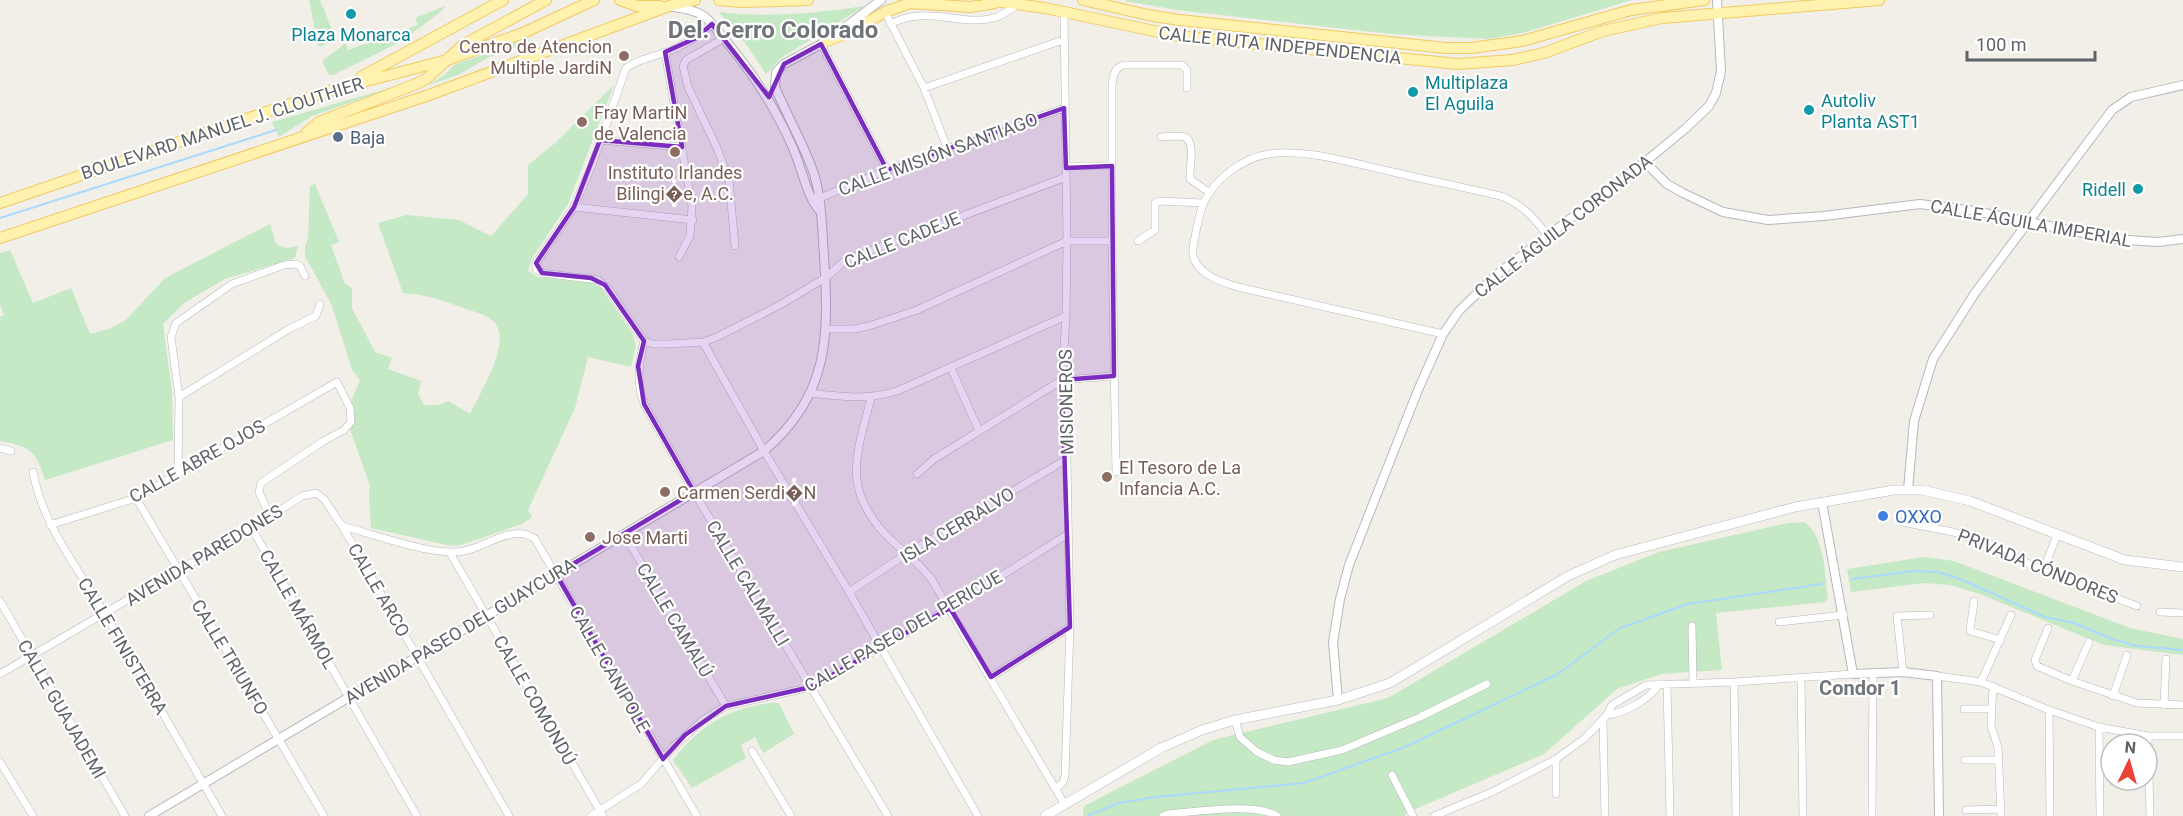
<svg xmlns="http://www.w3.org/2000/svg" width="2183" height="816" viewBox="0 0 2183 816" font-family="Roboto,sans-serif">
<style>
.green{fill:#c5e8c5}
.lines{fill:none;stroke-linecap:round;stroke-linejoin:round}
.stream{stroke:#aadaff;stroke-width:2}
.minor-casing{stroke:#b5b8bc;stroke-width:8}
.tertiary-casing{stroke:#b5b8bc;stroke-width:10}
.secondary-casing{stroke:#b6babf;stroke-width:10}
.primary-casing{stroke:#f2c960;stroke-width:12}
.minor{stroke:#fff;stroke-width:7}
.tertiary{stroke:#fff;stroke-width:8}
.secondary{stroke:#fff;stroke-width:9}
.primary{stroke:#fff2af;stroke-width:10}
.marked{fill:#7b2cbf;fill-opacity:0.2;stroke:#7b2cbf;stroke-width:4.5;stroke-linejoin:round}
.culture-dot{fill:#0f9aa8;stroke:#fff;stroke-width:2}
.education-dot{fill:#8d6e63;stroke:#fff;stroke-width:2}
.service-dot{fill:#5c6f8a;stroke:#fff;stroke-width:2}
.shop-dot{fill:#3f7fe0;stroke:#fff;stroke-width:2}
.labels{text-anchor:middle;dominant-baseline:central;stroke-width:4.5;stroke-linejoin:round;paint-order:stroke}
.culture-label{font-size:18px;fill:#0d838f;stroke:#fff;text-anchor:start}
.street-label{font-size:18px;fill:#5f6368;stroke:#fff}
.education-label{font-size:18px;fill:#785e54;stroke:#fff;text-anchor:start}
.service-label{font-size:18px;fill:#4e5e75;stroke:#fff;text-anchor:start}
.shop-label{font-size:18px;fill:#366cbe;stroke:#fff;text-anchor:start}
.neighbourhood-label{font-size:20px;font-weight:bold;fill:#70757a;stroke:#fff}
.district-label{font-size:24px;font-weight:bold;fill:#70757a;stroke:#fff}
</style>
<rect width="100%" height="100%" fill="#f1efe8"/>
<path class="green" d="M309,0H320L334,35V39L321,47L318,45Z
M1127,0H1632L1522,33L1488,39L1390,34L1177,10L1125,1Z
M445,6L443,10L402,41L333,75H329L323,63V60L346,43L348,50L418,25L415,18Z
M865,6L781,58L766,74L746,44L719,12C769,18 816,13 865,6Z
M528,38L530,43L489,57L460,74L429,85L443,76L454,65Z
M614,85L568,204L532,258L528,271L538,277L593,283L602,289L633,334L636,345L631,367L588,357L575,408L528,510L532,517L522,524L458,546L447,545L371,528L369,496L370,486L349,426L351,401L360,380L352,370L332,306L305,256V247L308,238L310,186L315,184L339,242L331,245L345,284L352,288V308L375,352L392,358L388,369L421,381L418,394L424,405H438L448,401L470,414C479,395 512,342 495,323C488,315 475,312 466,309C441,300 429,295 403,293L378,223L407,215L459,220L491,236L528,194V165L554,144Z
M397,86L312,116L279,137L272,122Z
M270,224L276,244L286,248L298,246L295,258L225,279L184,303L163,324L172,391L173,440L45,480C36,451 30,446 0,441V317L4,315L0,304V253L10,250L33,303L71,288L90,334L109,329L126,320L165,278Z
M1805,522C1826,539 1824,574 1828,599L1824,602L1716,613L1722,670L1661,674L1617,689L1544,754L1406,813L1405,816H1083L1084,806L1213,740L1388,698L1586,581L1659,552L1788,523Z
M1924,557L1954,561L2130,628L2183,639V655L2104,645L1980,594L1950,585L1924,583L1851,592L1847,569Z
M771,703H779L794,734L763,753L755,737L741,745L746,758L692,788L673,760C701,725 727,709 771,703Z"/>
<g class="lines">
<path class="stream" d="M0,218L276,130
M1852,579L1913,571L1939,572L1965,581L2045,617L2074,623L2112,639L2137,646L2183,650
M1089,815L1119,803L1156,797L1304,783L1405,747L1558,674L1620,628L1688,604L1822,584"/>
<g class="minor-casing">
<path id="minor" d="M885,12L924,88L948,150
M712,24C698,37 685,45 667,52C653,57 638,59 626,68L592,165L574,207L536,263V269L542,273L598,280L609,290L644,341L653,344H668L703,342L717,337L780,305L825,278L846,260L1066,177
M890,24C930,4 962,28 997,17C1004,14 1011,9 1017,5
M724,38L686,60L683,66L688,87L717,148L729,180L735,246
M821,44L887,170
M665,52L692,206L690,236L679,257
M924,88L1063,40
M1161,137C1168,137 1179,135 1185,137C1196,142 1189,169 1190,179L1210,193
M600,140L682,147
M1066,166H1112
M815,200L887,170L1064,108
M574,207L693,220
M1138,241L1155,230V203L1159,201L1203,203
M827,329H854L869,326L917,310L1067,241H1112
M1443,334L1238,287C1223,282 1206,278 1196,263C1190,254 1194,243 1196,232C1198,222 1200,211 1204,202C1215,179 1243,158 1268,154C1307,148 1355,164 1393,172C1430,181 1468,188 1504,197C1524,206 1535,219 1548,236
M644,341C639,363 636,382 644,404L694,492L888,816
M703,342L764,451L849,592L978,816
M951,368L979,431
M811,393C841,397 868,400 897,391L1066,316
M179,397L289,329L316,316L320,304
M871,398C857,454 841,487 886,535C901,550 919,562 932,580L1065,805
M0,448L11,451
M33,472C43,526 78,568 105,614C145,681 183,749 222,816
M1116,472L1112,241V84C1114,74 1114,68 1124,65H1182L1187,70V88
M917,474L934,459L1062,380L1114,376
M178,475L179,397L171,337L176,323L232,284L284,265L296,264L300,266L305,276
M136,498L324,816
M1902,522L1953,532L1989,544L2043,571L2137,606
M50,525L136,498L337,382L350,408L351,422L344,430L322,442L261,483L259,492L270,517
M342,526C373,534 434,557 464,551C486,547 514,523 535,539L697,816
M251,527L417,816
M624,534L726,706
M450,553L603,816
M2043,571L2057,535
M849,592L908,553L1067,459
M0,601L125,816
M1974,601L1970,631L2001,640
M2160,612L2183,613
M1779,622L1844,615
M1692,626L1693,683
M2048,628L2035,660L2037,666L2072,681L2137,703L2183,705
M1903,672L1897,616L1930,615
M0,674L270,517L302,496L316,493L324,499L342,526L509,816
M1937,676L1981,682L2049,710L2099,727L2148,736H2183
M991,677L1070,627
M1801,678L1803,816
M2072,681L2089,642
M1734,682L1736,816
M1981,682L2011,615
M1667,684L1670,816
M1993,686L1991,726L1998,747L2001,816
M2113,696L2127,655
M2164,705L2166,659
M1964,709H1991
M2049,710L2050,816
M1607,715C1625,713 1648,700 1659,685
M1235,720L1240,737L1257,752L1274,760L1288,762L1342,750L1420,717L1487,684
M1603,720L1605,816
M2099,727L2100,816
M2148,736L2150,816
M752,751L791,816
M1556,759V794
M1965,760H1999
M0,762L33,816
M1392,775L1413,816
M1056,789L1063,782L1065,776L1070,627L1067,459L1062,380L1066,316L1067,241L1064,11
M1966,810L2001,809
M591,816L641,784L673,747L703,720L726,706L811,687L950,608L1068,534
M1163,816L1168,814C1195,812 1256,802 1277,816
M1434,816L1492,792L1556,759L1585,738L1607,715L1612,705L1646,685L1734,682L1853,674
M1872,816L1873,673"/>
</g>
<g class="tertiary-casing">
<path id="tertiary" d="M673,7C684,8 694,10 704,16C712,23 719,32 725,40C753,73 775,107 792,146C802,167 805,193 819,210
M1645,162L1667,184L1683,193L1723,212L1768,220L1824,216L1920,204L1975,211L2113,239L2158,242L2183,239
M1908,490L1914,421L1933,359L1975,293L2112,110L2131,97L2183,85
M1822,502L1853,674L1903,672L1937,676L1939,816
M1338,700L1333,642L1340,599L1349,565L1418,390L1443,334L1459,311L1495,276L1645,162L1685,129L1709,106L1716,93L1721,71L1717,0
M149,816L764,451C830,395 829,335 824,256C822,229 822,200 814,174C804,144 787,116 775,87L776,72L784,64L827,41L881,0"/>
</g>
<g class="secondary-casing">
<path id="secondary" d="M1045,816L1161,748L1202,730L1235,720L1338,700L1390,683L1568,576L1615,555L1795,507L1894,490H1922L1970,501L2125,560L2183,567"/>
</g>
<g class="primary-casing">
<path id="primary" d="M620,0L637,6H660
M719,0L742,2L808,0
M987,0L1045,8L1178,36L1458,64L1512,60L1544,53L1603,31L1662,18L1879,0
M1083,0L1148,15L1179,20L1446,48H1471L1522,41L1631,10L1704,0
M827,41L850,32L885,12L910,3L970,7L995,3
M361,77L503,0
M307,132L319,122L416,84L426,79L463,45L546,0
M0,203L328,91L447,60L523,33L594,0
M0,238L429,95L669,6L695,0"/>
</g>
<use href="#minor" class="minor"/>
<use href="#tertiary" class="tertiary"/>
<use href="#secondary" class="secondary"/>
<use href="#primary" class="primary"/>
</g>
<path class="marked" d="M712,24L769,97L784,64L821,44L887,170L1064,108L1066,168L1112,166L1114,376L1062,380L1070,627L991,677L950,608L811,687L726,706L685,735L663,759L556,574L694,492L644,404L638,366L644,341L605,285L591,278L542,273L536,263L574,207L600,140L682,147L665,52L696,38Z"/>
<g class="culture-dot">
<circle cx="351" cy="14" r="6"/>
<circle cx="1413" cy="92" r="6"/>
<circle cx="1809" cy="110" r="6"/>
<circle cx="2138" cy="189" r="6"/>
</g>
<g class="education-dot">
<circle cx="624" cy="56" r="6"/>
<circle cx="582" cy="122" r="6"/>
<circle cx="675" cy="152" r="6"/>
<circle cx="1107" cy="477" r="6"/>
<circle cx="665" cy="492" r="6"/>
<circle cx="590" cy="537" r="6"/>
</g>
<circle class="service-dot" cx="338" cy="137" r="6"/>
<circle class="shop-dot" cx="1883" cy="516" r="6"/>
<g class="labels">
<g class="culture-label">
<text x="351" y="34" text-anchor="middle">Plaza Monarca</text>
<text x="1425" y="82">Multiplaza<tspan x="1425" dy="21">El Aguila</tspan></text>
<text x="1821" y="100">Autoliv<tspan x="1821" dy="21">Planta AST1</tspan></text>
<text x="2126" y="189" text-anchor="end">Ridell</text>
</g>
<g class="street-label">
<text transform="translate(1280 45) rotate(6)">CALLE RUTA INDEPENDENCIA</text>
<text transform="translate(222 128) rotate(-18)">BOULEVARD MANUEL J. CLOUTHIER</text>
<text transform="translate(938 154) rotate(-20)">CALLE MISIÓN SANTIAGO</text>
<text transform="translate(2031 223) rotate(10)">CALLE ÁGUILA IMPERIAL</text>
<text transform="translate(1563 226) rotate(-38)">CALLE ÁGUILA CORONADA</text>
<text transform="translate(902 240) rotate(-22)">CALLE CADEJE</text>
<text transform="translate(1066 402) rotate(-91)">MISIONEROS</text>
<text transform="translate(197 461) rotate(-29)">CALLE ABRE OJOS</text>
<text transform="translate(957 525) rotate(-31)">ISLA CERRALVO</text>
<text transform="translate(204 555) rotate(-31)">AVENIDA PAREDONES</text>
<text transform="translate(2038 566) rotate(22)">PRIVADA CÓNDORES</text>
<text transform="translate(748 583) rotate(59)">CALLE CALMALLI</text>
<text transform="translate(379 590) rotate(60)">CALLE ARCO</text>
<text transform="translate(298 609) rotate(60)">CALLE MÁRMOL</text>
<text transform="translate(675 620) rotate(59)">CALLE CAMALÚ</text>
<text transform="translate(460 631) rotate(-31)">AVENIDA PASEO DEL GUAYCURA</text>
<text transform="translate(903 631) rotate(-30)">CALLE PASEO DEL PERICUE</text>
<text transform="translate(123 646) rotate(59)">CALLE FINISTERRA</text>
<text transform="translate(230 657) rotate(59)">CALLE TRIUNFO</text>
<text transform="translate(610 669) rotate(60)">CALLE CANIPOLE</text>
<text transform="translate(535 700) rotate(60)">CALLE COMONDÚ</text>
<text transform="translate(62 709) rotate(60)">CALLE GUAJADEMI</text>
</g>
<g class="education-label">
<text x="612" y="46" text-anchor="end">Centro de Atencion<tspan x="612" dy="21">Multiple JardiN</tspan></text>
<text x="594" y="112">Fray MartiN<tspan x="594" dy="21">de Valencia</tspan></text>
<text x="675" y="172" text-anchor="middle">Instituto Irlandes<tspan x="675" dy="21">Bilingi�e, A.C.</tspan></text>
<text x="1119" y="467">El Tesoro de La<tspan x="1119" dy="21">Infancia A.C.</tspan></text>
<text x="677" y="492">Carmen Serdi�N</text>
<text x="602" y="537">Jose Marti</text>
</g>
<g class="service-label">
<text x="350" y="137">Baja</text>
</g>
<g class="shop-label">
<text x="1895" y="516">OXXO</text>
</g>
<g class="neighbourhood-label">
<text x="1860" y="688">Condor 1</text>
</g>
<g class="district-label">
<text x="773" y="30">Del. Cerro Colorado</text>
</g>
</g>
<g transform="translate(2129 762) rotate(5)"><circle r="28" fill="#ffffff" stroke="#bfc1c3" stroke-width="1.5"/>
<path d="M0-4.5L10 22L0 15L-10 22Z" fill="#ea4335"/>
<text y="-9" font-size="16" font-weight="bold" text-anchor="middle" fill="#5f6368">N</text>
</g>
<path d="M1967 51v9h128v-9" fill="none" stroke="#5f6368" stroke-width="3"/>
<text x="1976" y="51" font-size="18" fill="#5f6368" stroke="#ffffff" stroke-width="4.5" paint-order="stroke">100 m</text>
</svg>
